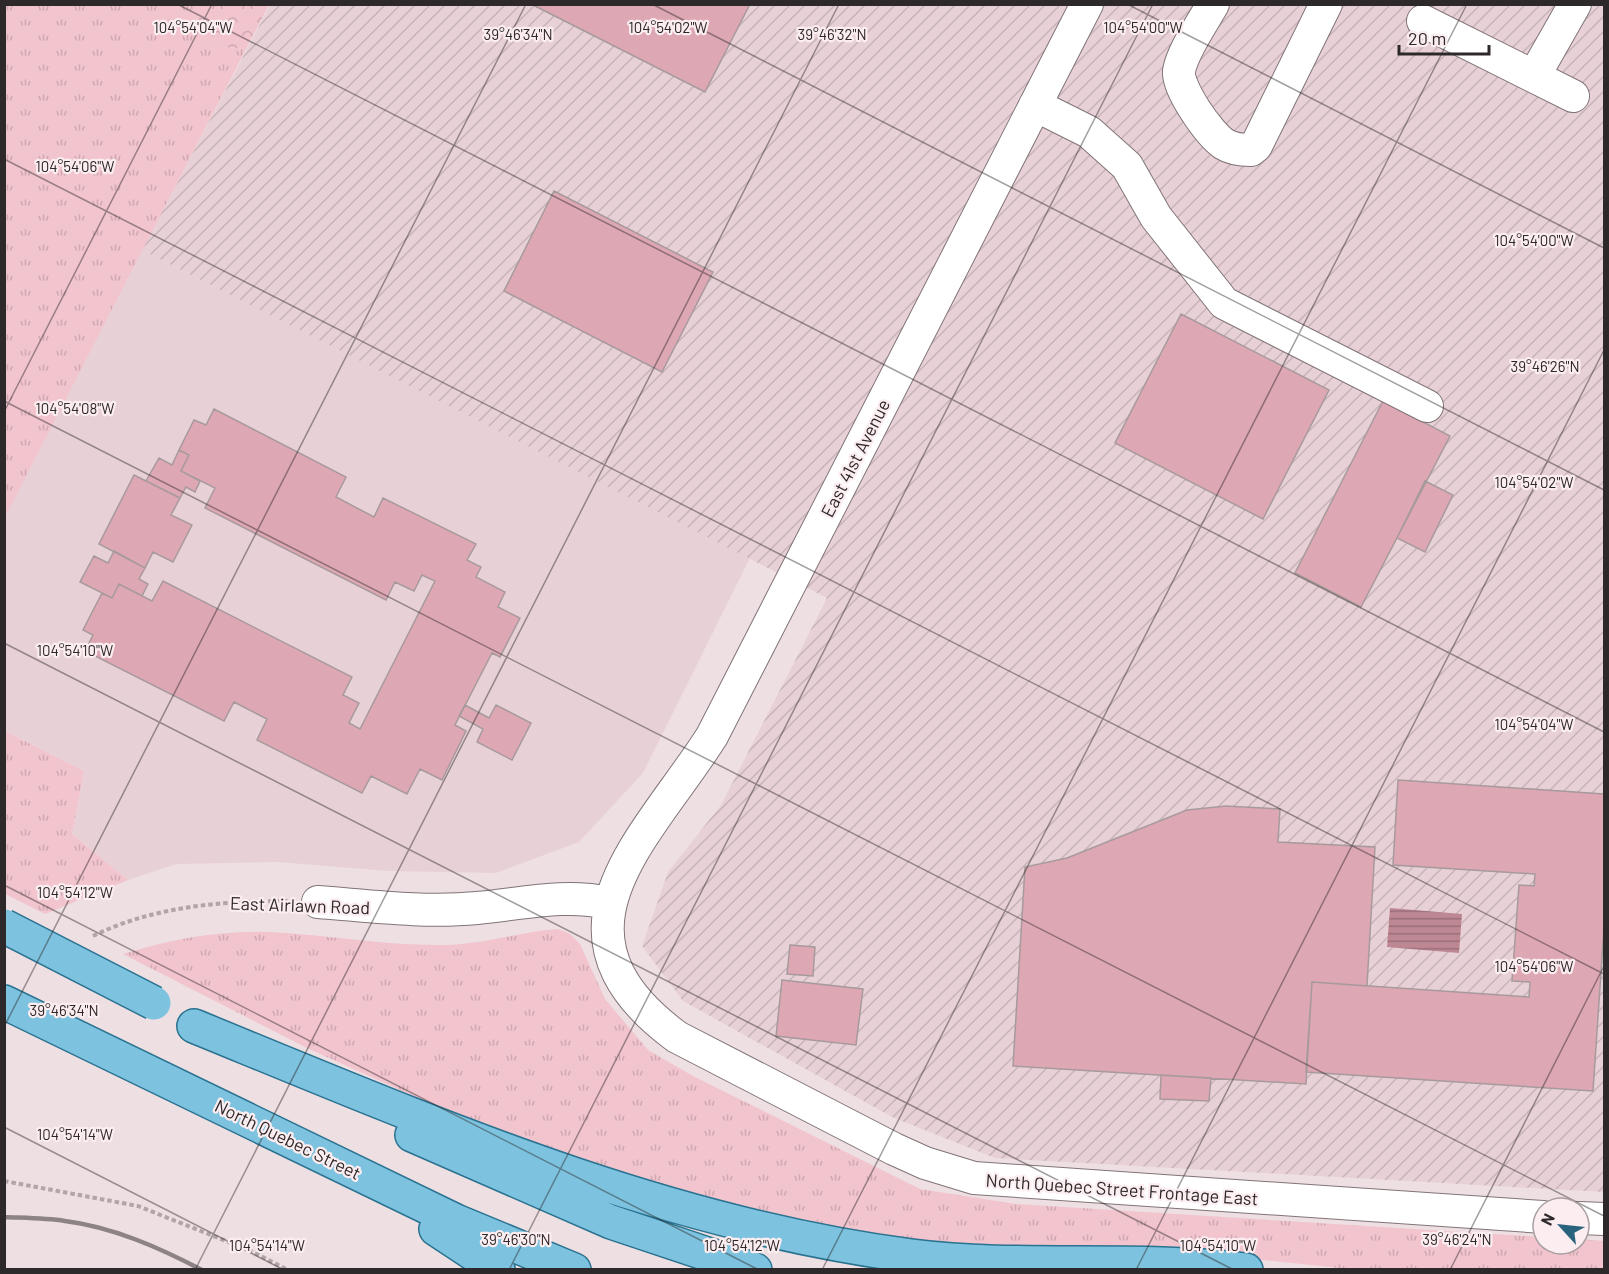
<svg xmlns="http://www.w3.org/2000/svg" width="1609" height="1274" viewBox="0 0 1609 1274" font-family="Barlow,sans-serif">
<style>
.built{fill:#e8d1d6}
.industrial{fill:url(#industrial-furrows)}
.grass{fill:url(#grass-tufts)}
.forest{fill:url(#forest-crowns)}
.water{fill:url(#water-rules)}
.building{fill:#dea7b4;stroke:#a79a9d;stroke-width:1.5}
.lines{fill:none;stroke-linecap:round;stroke-linejoin:round}
.minor-casing{stroke:#817477;stroke-width:34}
.major-casing{stroke:#297290;stroke-width:36}
.path{stroke:#b1a5a8;stroke-width:4;stroke-dasharray:4.5 3;stroke-linecap:butt}
.minor{stroke:#fff;stroke-width:32}
.major{stroke:#7dc2de;stroke-width:33}
.rail{stroke:#8d8385;stroke-width:4.5}
.major-bridge-casing{stroke:#297290;stroke-width:36;stroke-linecap:butt}
.major-bridge{stroke:#7dc2de;stroke-width:33}
.ticks{fill:none;stroke:#2d2829;stroke-width:1.5;stroke-opacity:0.45}
.labels{text-anchor:middle;dominant-baseline:central;stroke-width:4.5;stroke-linejoin:round;paint-order:stroke}
.street-label{font-size:18px;fill:#2d2829;stroke:#fbedf0}
.ticks-label{font-size:15px;text-anchor:middle;fill:#2d2829;stroke:#fbedf0;stroke-width:4.5;stroke-linejoin:round;paint-order:stroke}
</style>
<defs>
<pattern id="industrial-furrows" width="10" height="10" patternUnits="userSpaceOnUse" patternTransform="scale(1.5)"><rect width="10" height="10" fill="#e8d1d6"/><path d="M-1 1l2-2M0 10L10 0M9 11l2-2" fill="none" stroke="#c7b3b8"/></pattern>
<pattern id="grass-tufts" width="24" height="20" patternUnits="userSpaceOnUse" patternTransform="scale(1.5)"><rect width="24" height="20" fill="#f1c4ce"/><path d="M3 7l-1-3M5 7V3M7 7l1-3M15 17l-1-3M17 17v-4M19 17l1-3" fill="none" stroke="#cfa8b1"/></pattern>
<pattern id="forest-crowns" width="20" height="18" patternUnits="userSpaceOnUse" patternTransform="scale(1.5)"><rect width="20" height="18" fill="#f1c4ce"/><path d="M2 6a3 3 0 1 1 6 0M12 15a3 3 0 1 1 6 0" fill="none" stroke="#cfa8b1"/></pattern>
<pattern id="water-rules" width="6" height="5" patternUnits="userSpaceOnUse" patternTransform="scale(1.5)"><rect width="6" height="5" fill="#bd8794"/><path d="M0 2.5h6" fill="none" stroke="#9a6e79"/></pattern>
</defs>
<rect width="100%" height="100%" fill="#eedfe3"/>
<path class="built" d="M142,250L750,558L643,773L579,842L496,873L388,871L278,862L177,864L128,880L72,834L84,771L5,731L4,517Z"/>
<path class="industrial" d="M270,5H1604V1192L995,1158L892,1117L683,1001L642,946L668,872L721,805L827,598L142,250Z"/>
<path class="grass" d="M4,5H190L199,29L210,46L246,49L5,517Z
M5,731L84,771L72,834L128,880L45,914L5,894Z
M558,929L570,934L580,944L605,999L648,1050L693,1076L920,1189L1016,1204L1543,1237V1244H1579V1239L1604,1241V1269L1359,1270L1233,1257L991,1251L734,1214L517,1143L307,1048L123,954C172,939 220,930 271,932C329,935 387,946 445,945C483,944 520,932 558,929Z"/>
<path class="forest" d="M190,5V4L269,5L246,49L210,46L199,29Z"/>
<path class="water" d="M1390,908L1462,914L1459,953L1387,947Z"/>
<path class="building" d="M531,4H750L705,92Z
M554,191L713,272L662,372L504,291Z
M1181,314L1329,390L1263,519L1115,443Z
M1383,401L1450,436L1361,607L1295,573Z
M214,409L346,477L336,497L374,517L383,498L476,544L467,560L481,567L476,577L505,592L498,607L520,618L500,657L492,653L455,725L466,731L442,780L420,769L407,794L371,776L362,793L257,740L267,719L234,702L224,721L85,651L93,635L83,630L102,593L112,598L119,584L152,601L163,581L352,677L343,695L359,703L349,723L360,729L435,581L422,575L414,591L395,582L386,600L205,508L215,488L181,471L189,455L179,450L194,420L206,425Z
M179,450L189,455L181,471L200,481L195,492L186,487L180,498L146,481L159,458L172,465Z
M134,475L180,498L171,515L192,525L173,562L153,552L145,568L99,544Z
M1425,481L1453,495L1425,552L1397,538Z
M114,551L145,568L139,579L148,584L142,596L119,584L112,598L80,582L94,556L108,563Z
M465,705L489,718L496,705L531,723L512,760L477,742L483,729L459,716Z
M1398,780L1604,794V928L1593,1091L1306,1072L1312,982L1529,997L1530,982L1512,981L1519,885L1534,886L1535,874L1393,865Z
M1226,806L1280,809L1278,842L1375,847L1367,986L1312,982L1306,1084L1013,1066L1025,867L1067,858L1187,810Z
M790,945L815,947L813,976L787,974Z
M782,980L863,989L856,1045L776,1036Z
M1161,1075L1211,1078L1209,1101L1160,1099Z"/>
<g class="lines">
<g class="minor-casing">
<path id="minor" d="M1087,4L712,736C646,840 534,932 677,1037L894,1149L925,1163L974,1178L1543,1217
M1213,4C1203,22 1182,52 1179,71C1177,88 1209,134 1224,144C1232,149 1241,150 1251,150L1256,146L1326,4
M1423,21L1573,96
M1534,76L1575,4
M1035,105L1089,132L1127,166L1156,217L1224,303L1427,406
M318,902C371,906 424,913 477,908C522,904 564,893 609,903
M1579,1218L1604,1219"/>
</g>
<g class="major-casing">
<path id="major" d="M4,1002L456,1221L574,1270
M194,1026C426,1121 662,1224 912,1256C1023,1270 1135,1256 1246,1270
M412,1135L611,1222L755,1270
M436,1229L498,1270"/>
</g>
<path class="path" d="M93,936C154,906 222,901 290,901
M4,1181L138,1206L251,1251L288,1270"/>
<use href="#minor" class="minor"/>
<use href="#major" class="major"/>
<path class="rail" d="M4,1217C25,1218 45,1218 65,1221C113,1227 160,1248 202,1270"/>
<g class="major-bridge-casing">
<path id="major-bridge" d="M4,926L154,1003"/>
</g>
<use href="#major-bridge" class="major-bridge"/>
</g>
<path class="ticks" d="M177,4L1604,732M652,4L1604,490M1127,4L1604,248M1602,4L1604,6M4,159L1604,974M4,401L1604,1216M4,412L212,4M4,643L1234,1270M4,885L759,1270M4,1027L526,4M4,1127L284,1270M195,1270L839,4M509,1270L1153,4M822,1270L1467,4M1136,1270L1604,350M1450,1270L1604,966"/>
<g class="labels">
<g class="street-label">
<text transform="translate(855 458) rotate(-63)">East 41st Avenue</text>
<text transform="translate(300 905) rotate(2)">East Airlawn Road</text>
<text transform="translate(288 1139) rotate(26)">North Quebec Street</text>
<text transform="translate(1122 1189) rotate(4)">North Quebec Street Frontage East</text>
</g>
</g>
<g class="ticks-label">
<text x="193" y="33">104°54'04"W</text>
<text x="668" y="33">104°54'02"W</text>
<text x="1143" y="33">104°54'00"W</text>
<text x="518" y="40">39°46'34"N</text>
<text x="832" y="40">39°46'32"N</text>
<text x="75" y="172">104°54'06"W</text>
<text x="1534" y="246">104°54'00"W</text>
<text x="1545" y="372">39°46'26"N</text>
<text x="75" y="414">104°54'08"W</text>
<text x="1534" y="488">104°54'02"W</text>
<text x="75" y="656">104°54'10"W</text>
<text x="1534" y="730">104°54'04"W</text>
<text x="75" y="898">104°54'12"W</text>
<text x="1534" y="972">104°54'06"W</text>
<text x="64" y="1016">39°46'34"N</text>
<text x="75" y="1140">104°54'14"W</text>
<text x="516" y="1245">39°46'30"N</text>
<text x="1457" y="1245">39°46'24"N</text>
<text x="267" y="1251">104°54'14"W</text>
<text x="742" y="1251">104°54'12"W</text>
<text x="1218" y="1251">104°54'10"W</text>
</g>
<rect width="1609" height="1274" fill="none" stroke="#2d2829" stroke-width="12"/>
<g transform="translate(1561 1226) rotate(297)"><circle r="28" fill="#fbedf0" stroke="#a99ea0" stroke-width="1.5"/>
<path d="M0-4.5L10 22L0 15L-10 22Z" fill="#29627c"/>
<text y="-9" font-size="16" font-weight="bold" text-anchor="middle" fill="#2d2829">N</text>
</g>
<path d="M1399 45v9h90v-9" fill="none" stroke="#2d2829" stroke-width="3"/>
<text x="1408" y="45" font-size="18" fill="#2d2829" stroke="#fbedf0" stroke-width="4.5" paint-order="stroke">20 m</text>
</svg>
